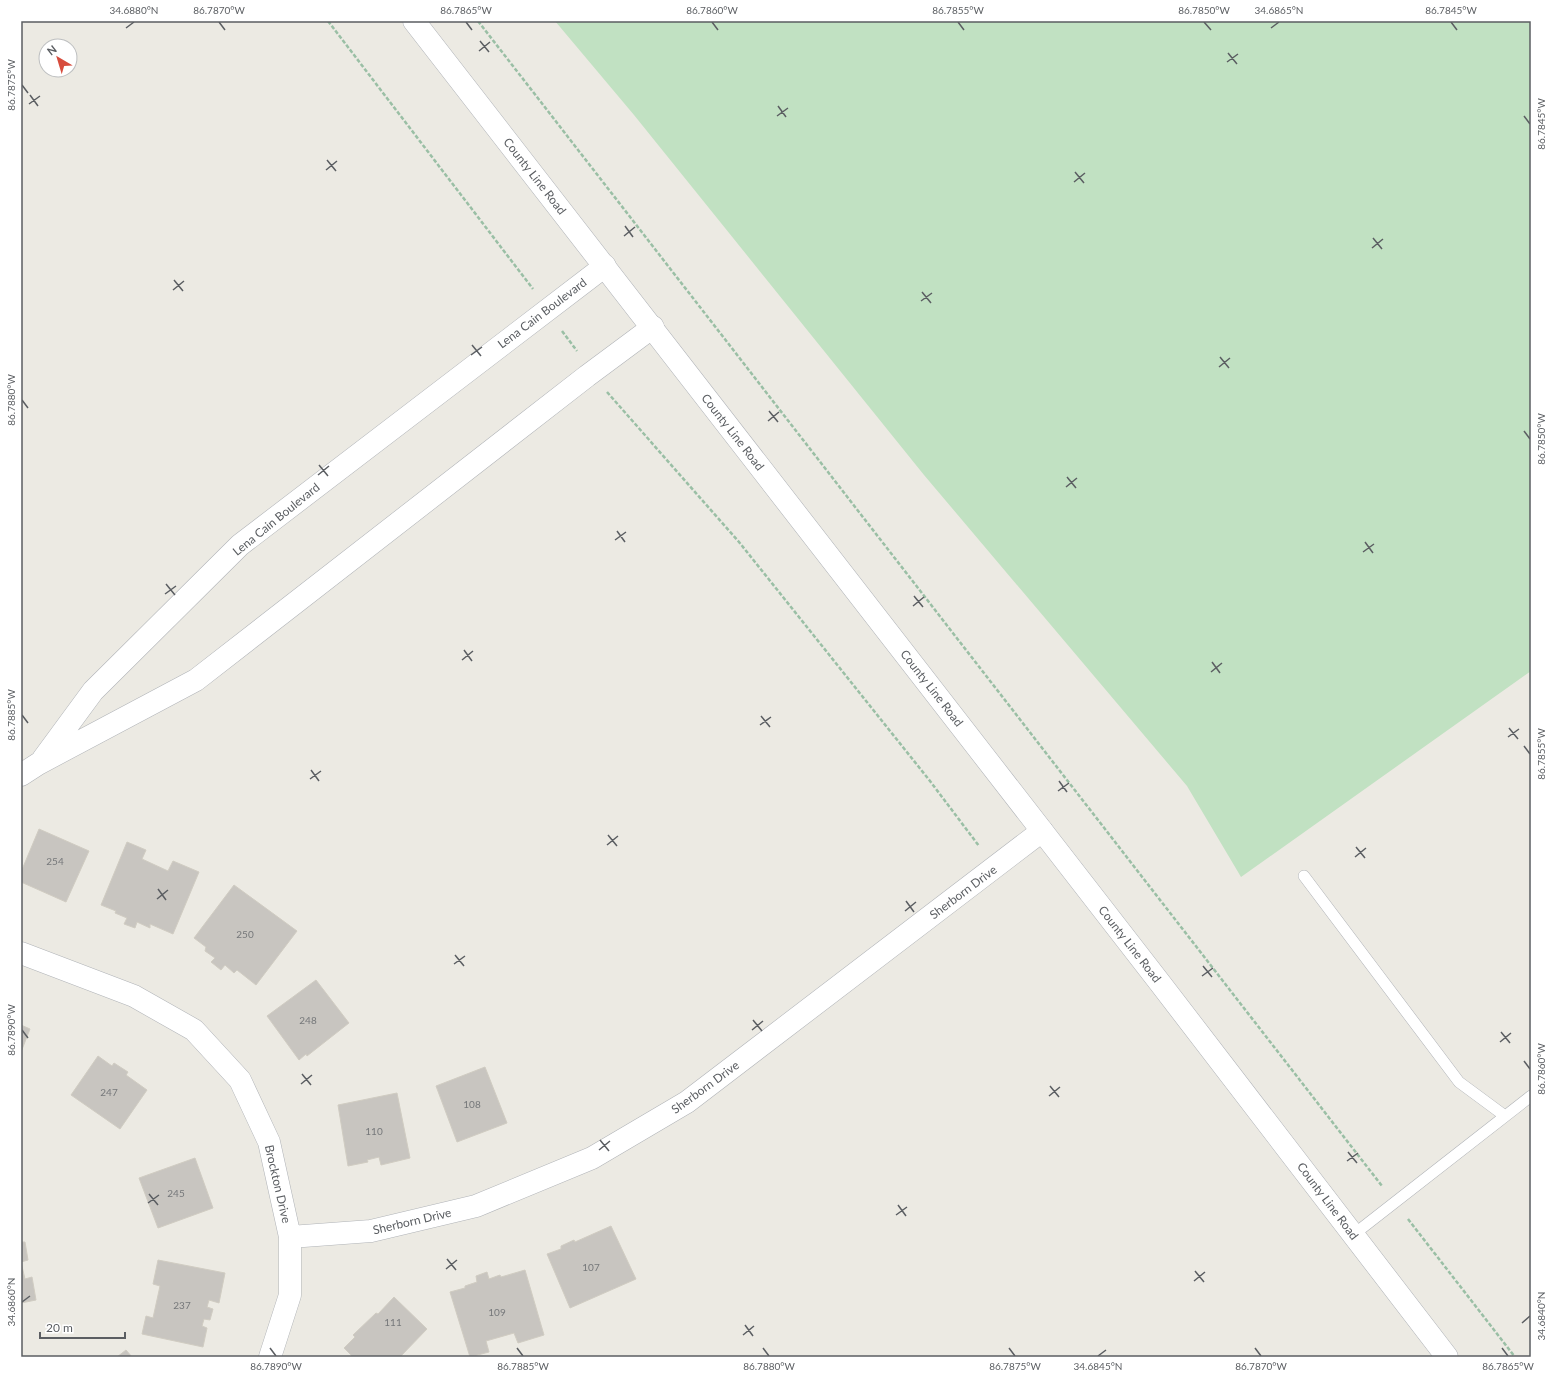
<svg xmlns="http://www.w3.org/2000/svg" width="1552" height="1378" viewBox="0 0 1552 1378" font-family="Lato,sans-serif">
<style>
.green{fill:#c1e1c2}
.building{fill:#c8c5c0;stroke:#d0ccc2}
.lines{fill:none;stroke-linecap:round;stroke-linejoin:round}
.service-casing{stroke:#b0b3b7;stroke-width:12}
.minor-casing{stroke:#b0b3b7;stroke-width:23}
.secondary-casing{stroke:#afb2b7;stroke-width:23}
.path{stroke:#9abfa5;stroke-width:2.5;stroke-dasharray:4 2;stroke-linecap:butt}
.service{stroke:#fff;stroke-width:11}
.minor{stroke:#fff;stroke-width:22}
.secondary{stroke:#fff;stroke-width:22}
.ticks{fill:none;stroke:#5b5e62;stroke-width:1.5}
.labels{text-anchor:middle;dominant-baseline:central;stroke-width:3;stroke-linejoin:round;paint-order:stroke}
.number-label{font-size:10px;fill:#76787a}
.street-label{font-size:12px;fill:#5b5e62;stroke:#fff}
.neatline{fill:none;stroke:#5b5e62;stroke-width:1.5}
.ticks-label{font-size:10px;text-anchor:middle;fill:#5b5e62}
</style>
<rect width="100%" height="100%" fill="#eceae3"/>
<path class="green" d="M555,21H1531V671L1241,877L1187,786L924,475L634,115Z"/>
<path class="building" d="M39,829L89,851L66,902L21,882V872Z
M127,842L146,850L142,859L168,871L173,861L199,872L173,934L150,924V928L137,922L135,928L124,924L127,918L115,913L116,911L101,905Z
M234,885L297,931L256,985L237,970L234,973L225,965L221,970L211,962L215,958L205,951L206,947L194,938Z
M316,980L349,1023L307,1056L306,1054L299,1060L267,1016Z
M21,1025L30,1029L21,1052Z
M98,1056L112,1066L114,1063L128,1072L126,1075L147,1090L120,1129L71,1095Z
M485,1067L507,1123L457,1142L436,1086Z
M397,1093L410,1158L381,1165L379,1157L367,1160L368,1162L348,1166L338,1105Z
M195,1158L213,1208L158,1228L139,1178Z
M611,1226L636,1279L570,1308L547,1254L561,1249V1246L574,1240L575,1242Z
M21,1242H25L28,1260L21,1262Z
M158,1260L225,1273L219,1303L209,1300L207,1307L213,1309L210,1320L204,1319L202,1326L207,1328L203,1347L142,1334L146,1316L153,1318L160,1286L153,1284Z
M21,1262L25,1279L32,1277L36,1300L21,1303Z
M525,1270L544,1335L518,1343L514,1333L486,1341L489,1352L470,1357L450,1292L465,1288V1286L477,1282L476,1276L487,1272L489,1279L500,1275L501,1277Z
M394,1297L427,1329L400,1357H353L344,1348L355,1337L353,1335L376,1313L378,1314Z
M126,1350L132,1357H117Z"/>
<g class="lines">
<g class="service-casing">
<path id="service" d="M1304,876L1459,1082L1505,1116
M1353,1235L1531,1096"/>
</g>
<g class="minor-casing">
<path id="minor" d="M43,759L93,691L240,545L605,266
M21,775L38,764L196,680L587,376L653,327
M21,953L134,996L194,1030L240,1080L269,1142L290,1237V1295L270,1357
M290,1237L371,1231L476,1206L592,1158L687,1102L1042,831"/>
</g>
<g class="secondary-casing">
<path id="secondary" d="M414,21L1160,983L1447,1357"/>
</g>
<path class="path" d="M328,21L533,289
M478,21L1382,1186
M562,331L577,351
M607,392L739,542L930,781L979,846
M1408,1219L1515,1357"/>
<use href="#service" class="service"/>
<use href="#minor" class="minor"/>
<use href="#secondary" class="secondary"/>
</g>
<path class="ticks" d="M219,22L225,30M466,22L472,30M712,22L718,30M958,22L964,30M1204,22L1211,30M1451,22L1457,30M126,28L134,22M1271,28L1279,22M480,41L489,52M479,51L490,42M1228,53L1237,64M1227,62L1238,54M22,85L28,93M30,95L38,106M29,104L40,96M778,106L786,117M777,116L788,108M1524,116L1530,124M327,160L336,171M326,170L337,161M1075,172L1084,183M1074,182L1085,173M625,226L633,237M624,236L635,227M1373,238L1382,249M1372,248L1383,239M174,280L183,291M173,290L184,281M922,292L931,303M921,301L932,293M472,345L481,356M471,355L482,347M1220,357L1229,368M1219,367L1230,358M22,400L28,408M769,411L778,422M768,421L779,412M1524,431L1530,439M319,465L328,476M318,475L329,466M1067,477L1076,488M1066,487L1077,478M617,531L625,542M615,540L626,532M1365,542L1373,553M1363,552L1374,544M166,584L175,595M165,594L176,586M914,596L923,607M913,606L924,597M464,650L472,661M462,660L473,651M1212,662L1220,673M1211,672L1222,663M22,715L28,723M761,716L770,727M760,725L771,717M1509,728L1518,739M1508,737L1519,729M1524,746L1530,754M311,770L319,781M310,779L321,771M1059,781L1067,792M1058,791L1069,783M608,835L617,846M607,845L618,836M1356,847L1365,858M1355,857L1366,848M158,889L166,900M157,899L168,890M906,901L914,912M905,911L916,902M455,955L464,966M454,964L465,956M1203,966L1212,977M1202,976L1213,968M753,1020L762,1031M22,1030L28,1038M752,1030L763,1021M1501,1032L1510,1043M1500,1042L1511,1033M1524,1061L1530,1069M302,1074L311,1085M301,1084L312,1075M1050,1086L1059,1097M1049,1096L1060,1087M600,1140L609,1151M599,1150L610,1141M1348,1152L1357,1163M1347,1161L1358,1153M149,1194L158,1205M148,1203L159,1195M898,1205L906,1216M896,1215L907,1207M447,1259L456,1270M446,1269L457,1260M1195,1271L1204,1282M1194,1281L1205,1272M22,1302L30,1296M1522,1323L1530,1316M745,1325L753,1336M743,1335L754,1326M270,1348L276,1356M517,1348L523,1356M763,1348L769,1356M1009,1348L1015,1356M1255,1348L1261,1356M1502,1348L1508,1356M1098,1356L1106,1350"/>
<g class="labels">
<g class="number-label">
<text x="55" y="861">254</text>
<text x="245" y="934">250</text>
<text x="308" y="1020">248</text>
<text x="109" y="1092">247</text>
<text x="472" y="1104">108</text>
<text x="374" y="1131">110</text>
<text x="176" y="1193">245</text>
<text x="591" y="1267">107</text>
<text x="182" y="1305">237</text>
<text x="497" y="1312">109</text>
<text x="393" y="1322">111</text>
</g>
<g class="street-label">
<text transform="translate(535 176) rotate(52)">County Line Road</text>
<text transform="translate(542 313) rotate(-37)">Lena Cain Boulevard</text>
<text transform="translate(733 432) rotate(52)">County Line Road</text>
<text transform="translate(276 519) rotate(-39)">Lena Cain Boulevard</text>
<text transform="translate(932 688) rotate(52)">County Line Road</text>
<text transform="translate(963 892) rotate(-37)">Sherborn Drive</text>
<text transform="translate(1130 944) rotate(52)">County Line Road</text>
<text transform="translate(705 1087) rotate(-36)">Sherborn Drive</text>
<text transform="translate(278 1184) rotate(77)">Brockton Drive</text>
<text transform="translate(1328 1201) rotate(53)">County Line Road</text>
<text transform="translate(412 1221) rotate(-13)">Sherborn Drive</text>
</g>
</g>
<rect width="1552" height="1378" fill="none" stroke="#ffffff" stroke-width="44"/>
<g transform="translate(58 58) rotate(322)"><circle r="19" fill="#ffffff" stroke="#bdbfc0"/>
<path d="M0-3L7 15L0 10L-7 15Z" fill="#d74c3d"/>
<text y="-6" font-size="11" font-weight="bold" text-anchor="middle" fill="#5b5e62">N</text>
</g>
<path d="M40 1332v6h85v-6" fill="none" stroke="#5b5e62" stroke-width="2"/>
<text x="46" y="1332" font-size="12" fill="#5b5e62" stroke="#ffffff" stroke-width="3" paint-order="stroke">20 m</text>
<rect x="22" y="22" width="1508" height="1334" class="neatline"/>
<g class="ticks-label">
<text x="134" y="14">34.6880°N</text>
<text x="219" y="14">86.7870°W</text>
<text x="466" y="14">86.7865°W</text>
<text x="712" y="14">86.7860°W</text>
<text x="958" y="14">86.7855°W</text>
<text x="1204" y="14">86.7850°W</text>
<text x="1279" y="14">34.6865°N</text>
<text x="1451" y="14">86.7845°W</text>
<text transform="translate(11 85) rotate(-90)" y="4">86.7875°W</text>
<text transform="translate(1541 124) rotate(-90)" y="4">86.7845°W</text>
<text transform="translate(11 400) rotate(-90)" y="4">86.7880°W</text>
<text transform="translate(1541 439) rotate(-90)" y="4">86.7850°W</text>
<text transform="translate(11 715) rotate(-90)" y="4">86.7885°W</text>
<text transform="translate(1541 754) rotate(-90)" y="4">86.7855°W</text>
<text transform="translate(11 1030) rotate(-90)" y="4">86.7890°W</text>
<text transform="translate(1541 1069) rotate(-90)" y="4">86.7860°W</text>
<text transform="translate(11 1302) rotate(-90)" y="4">34.6860°N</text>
<text transform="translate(1541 1316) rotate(-90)" y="4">34.6840°N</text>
<text x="276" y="1370">86.7890°W</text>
<text x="523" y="1370">86.7885°W</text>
<text x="769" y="1370">86.7880°W</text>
<text x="1015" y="1370">86.7875°W</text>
<text x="1098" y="1370">34.6845°N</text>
<text x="1261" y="1370">86.7870°W</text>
<text x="1508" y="1370">86.7865°W</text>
</g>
</svg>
